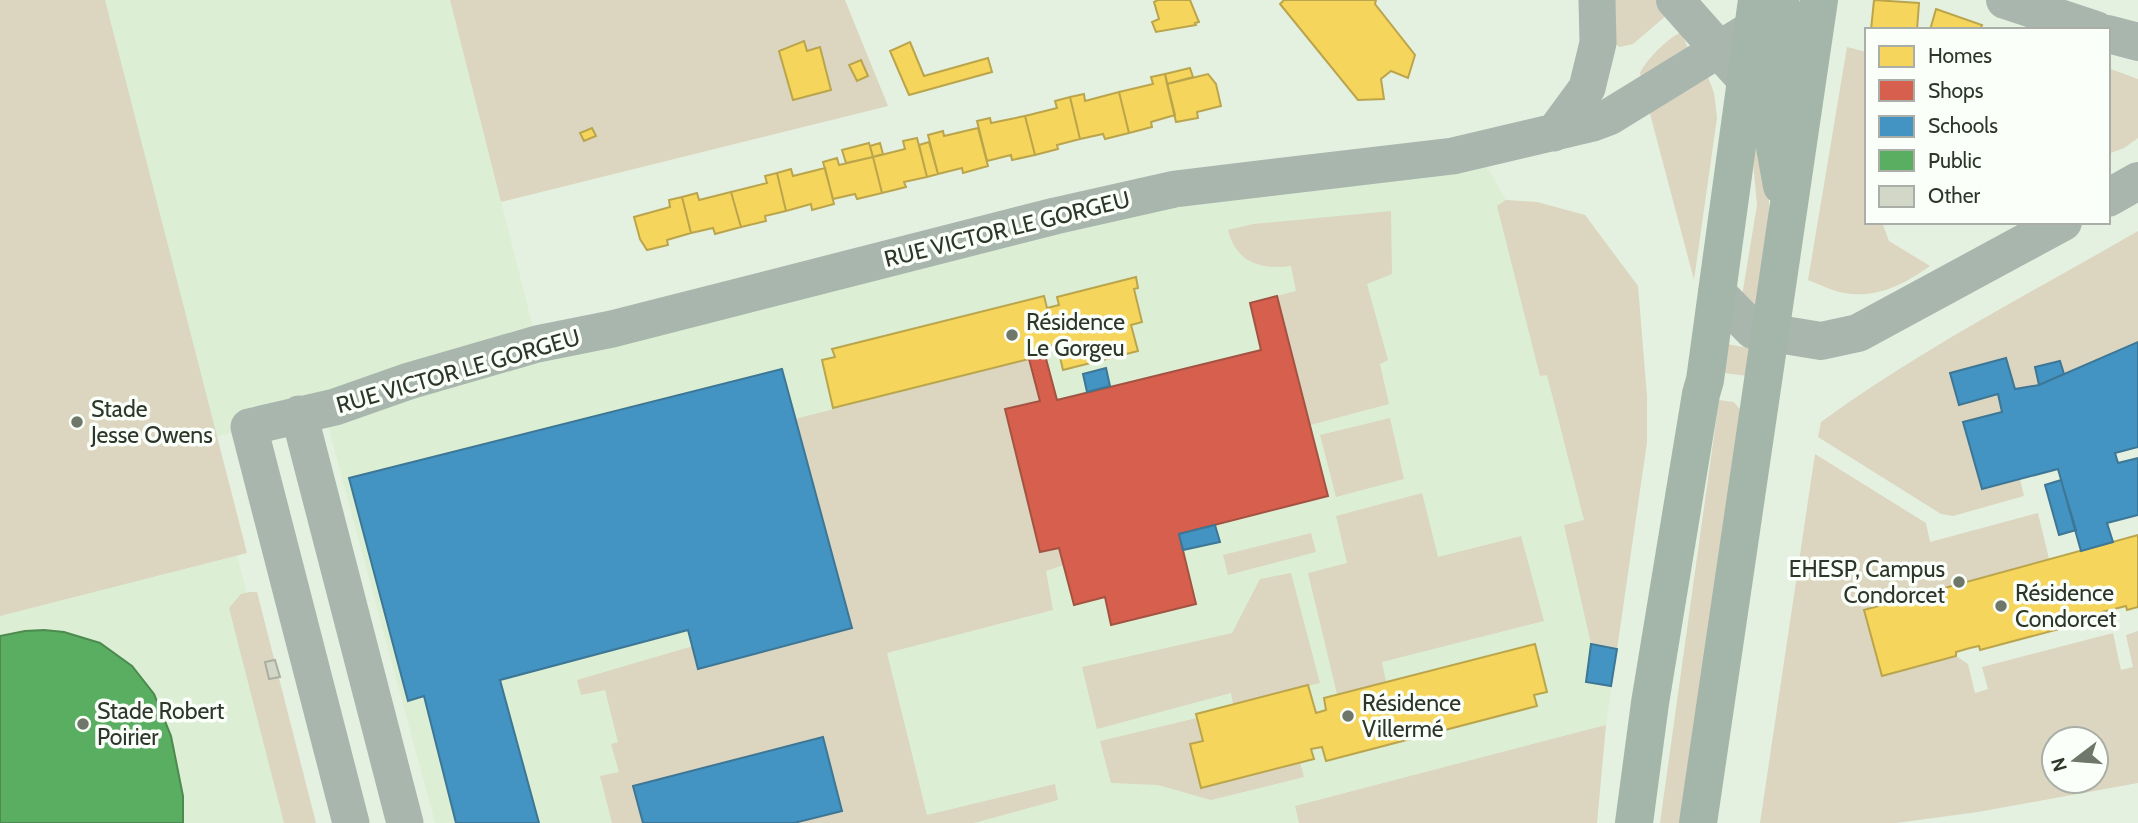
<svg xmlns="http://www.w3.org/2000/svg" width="2138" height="823" viewBox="0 0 2138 823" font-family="Cabin,sans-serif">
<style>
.built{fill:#dcefd4}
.green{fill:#dcd5c0;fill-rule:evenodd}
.homes{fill:#f6d55c;stroke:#baa54d;stroke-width:2}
.shops{fill:#d6604d;stroke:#a45342;stroke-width:2}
.schools{fill:#4393c3;stroke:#3d7795;stroke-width:2}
.public{fill:#5aae61;stroke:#4d8a50;stroke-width:2}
.building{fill:#d2d7c8;stroke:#aaafa1;stroke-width:2}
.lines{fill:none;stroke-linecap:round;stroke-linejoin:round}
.minor{stroke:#a9b6ae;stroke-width:37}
.tertiary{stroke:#a9b6ae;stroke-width:38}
.secondary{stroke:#a4b6aa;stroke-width:38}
.poi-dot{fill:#6e776a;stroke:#fbfff9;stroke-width:2.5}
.labels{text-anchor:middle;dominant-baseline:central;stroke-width:7;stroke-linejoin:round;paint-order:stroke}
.street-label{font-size:23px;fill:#2e362a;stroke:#fbfff9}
.poi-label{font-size:23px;fill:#2e362a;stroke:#fbfff9;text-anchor:start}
</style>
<rect width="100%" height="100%" fill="#e5f1e0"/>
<path class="built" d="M0,0H450L537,343L1175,189L1477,149L1506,200L1537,202L1585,215L1638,286L1647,397V442L1606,725L1597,823H435L323,408L207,439L306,823H0Z"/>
<path class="green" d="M0,0H105L247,553L0,616Z
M450,0H845L888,106L501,202Z
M1610,0H1656L1667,15L1633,44L1620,47L1607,40Z
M1681,32L1689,50L1643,85L1640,73C1647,59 1666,40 1681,32Z
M1847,47L1867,52V222H1882L1889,241L1930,266C1905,284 1876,299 1844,293C1832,291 1819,284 1808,280Z
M2108,68L2138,79V138L2124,148L2108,154Z
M1708,77L1714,93L1717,118L1694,280L1649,110Z
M1763,130L1770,216L1757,310L1740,308L1757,205L1752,150Z
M1506,200L1537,202L1585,215L1638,286L1647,397V442L1617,649L1591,644L1564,525L1584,520L1547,375L1540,376L1497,206Z
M1391,211L1392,274L1367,284L1388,360L1380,364L1389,404L1310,425L1277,296L1296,291L1291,266C1262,270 1236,263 1228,230L1253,224Z
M2138,231V342L2064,374L2060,361L2035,366L2039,385L2015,389L2006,358L1950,373L1959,405L1998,394L2002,412L1963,423L1982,489L2020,479L2024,496L1953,516L1941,514L1818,437L1821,422C1921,349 2031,293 2138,231Z
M1727,344L1753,349L1748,376L1723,373Z
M1029,359L1040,401L1005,410L1040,551L1059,548L1064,565L1046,571L1053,610L887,653L927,815L1055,784L1058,800L974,823H612L600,776L619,772L611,744L618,742L605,690L581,695L577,680L693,646L699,669L852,628L795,419Z
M1719,400L1734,402L1743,413L1687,823H1660Z
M1390,418L1404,479L1336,497L1320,435Z
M1815,454L1926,523L1930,542L2038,513L2049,559L1864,610L1882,676L1956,656L1968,664L1975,693L1988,689L1982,667L2113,633L2121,670L2133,667L2126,635L2138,631V783L1978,812L1896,823H1760ZM2054,739H2096V781H2054Z
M1422,493L1438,557L1521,536L1544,621L1382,662L1386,682L1337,694L1308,573L1347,563L1336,516Z
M1311,533L1316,552L1228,575L1223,555Z
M1291,573L1320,683L1233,704L1231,693L1097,729L1082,667L1232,633L1260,579Z
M250,592H257L316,823H284L229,608L241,594Z
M1197,718L1203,741L1190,744L1201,788L1300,762L1304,777L1211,800L1158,785L1111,783L1100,741Z
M1606,725L1597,823H1299L1295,806Z"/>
<path class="homes" d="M1158,0H1190L1199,22L1195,23L1196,25L1156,32L1152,22L1159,19L1154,2Z
M1284,0H1376L1375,4L1415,55L1408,78L1391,71L1381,79L1384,99L1358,100L1280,4Z
M1874,0L1919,3L1917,30H1871Z
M1936,9L1982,25L1980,30H1930Z
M804,41L807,51L820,47L831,90L793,100L779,51Z
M910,42L924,76L988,58L992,72L909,95L890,51Z
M861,60L868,76L857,81L849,65Z
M1190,68L1193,77L1167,84L1165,74Z
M1165,74L1175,115L1151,122L1152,127L1129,133L1119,92L1153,84L1151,77Z
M1208,74L1216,84L1221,106L1197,112L1198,118L1176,122L1167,84Z
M1119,92L1129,133L1105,139L1103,134L1080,139L1070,97L1084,94L1085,101Z
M1070,97L1080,139L1057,145L1058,149L1035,155L1025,116L1057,108L1055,101Z
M1025,116L1035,155L1012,160L1011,155L987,161L977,121L990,118L991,123Z
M592,128L596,136L584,141L580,133Z
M978,128L988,166L963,173L962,168L938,174L928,135L943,131L944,136Z
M917,138L927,177L904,182L906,187L882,193L873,157L905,149L903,141Z
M929,142L938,174L927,177L919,145Z
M869,143L873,157L846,163L842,150Z
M880,143L883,154L873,157L870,146Z
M873,157L882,193L857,199L855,194L833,199L823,162L837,158L839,165Z
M825,168L834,204L812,210L811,204L786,211L777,173L791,169L793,176Z
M777,173L786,211L765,216L766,221L741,227L731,192L767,183L765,176Z
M731,192L741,227L715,234L713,228L691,233L682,197L697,193L699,200Z
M682,197L691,233L667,240L668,245L647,250L640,239L634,217L670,207L669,200Z
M1136,277L1138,288L1134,289L1142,322L1131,325L1138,351L1063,370L1057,344L1043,348L1045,355L833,408L822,360L835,357L832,349L1044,296L1047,308L1059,305L1057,297Z
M2138,535V607L2127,610L2126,606L2102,612L2104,617L1980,650L1979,646L1970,648L1956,652V656L1882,676L1864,610Z
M1535,644L1547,692L1534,695L1537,706L1326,761L1322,747L1311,749L1314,759L1201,788L1190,744L1203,741L1196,714L1308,685L1316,713L1326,710L1324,698Z"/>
<path class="shops" d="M1277,296L1328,496L1179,534L1196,604L1111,625L1105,597L1074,605L1059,548L1040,552L1005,409L1040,401L1029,359L1045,355L1057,400L1261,350L1250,303Z"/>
<path class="schools" d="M2138,342V447L2115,453L2118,463L2138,458V515L2107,523L2113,542L2081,551L2058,469L1982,489L1963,422L2002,412L1998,394L1959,405L1950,373L2006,358L2015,389L2039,385Z
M2060,361L2064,374L2039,385L2035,367Z
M1106,368L1110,386L1087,392L1083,374Z
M782,369L852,628L698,669L688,630L500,680L539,823H456L424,696L408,701L349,478Z
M2061,480L2076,530L2059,535L2045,485Z
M1215,525L1220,542L1183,550L1179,534Z
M1591,644L1617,649L1611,686L1586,682Z
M823,737L842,811L794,823H643L633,786Z"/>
<path class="public" d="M44,630L64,632L100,643L132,666L154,694L171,736L183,796V823H0V636L25,631Z"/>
<path class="building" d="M275,660L280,677L269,679L265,662Z"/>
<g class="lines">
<path class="minor" d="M1554,133L1587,88L1598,43L1597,0
M299,414L405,823
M351,823L249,427L335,407L409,381L537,344L612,329L1055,216L1175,189L1453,156L1593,123L1609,117L1744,34"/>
<path class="tertiary" d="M1675,0L1746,80
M2005,0L2096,30
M2108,34L2138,42
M2108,198L2138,181
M1717,293L1753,330L1821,341L1858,333L2063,222"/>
<path class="secondary" d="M1781,6L1771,125L1782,186
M1634,823L1650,703L1701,394L1705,380L1757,0
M1698,823L1819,0"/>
</g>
<g class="poi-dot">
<circle cx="1012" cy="335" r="7"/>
<circle cx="77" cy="422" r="7"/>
<circle cx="1959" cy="582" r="7"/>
<circle cx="2001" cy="606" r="7"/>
<circle cx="1348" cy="716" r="7"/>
<circle cx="83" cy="724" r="7"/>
</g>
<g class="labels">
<g class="street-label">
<text transform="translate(1007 229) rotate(-14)">RUE VICTOR LE GORGEU</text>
<text transform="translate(458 371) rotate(-16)">RUE VICTOR LE GORGEU</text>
</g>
<g class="poi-label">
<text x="1026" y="322">Résidence<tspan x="1026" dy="26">Le Gorgeu</tspan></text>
<text x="91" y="409">Stade<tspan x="91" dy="26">Jesse Owens</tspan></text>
<text x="1945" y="569" text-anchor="end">EHESP, Campus<tspan x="1945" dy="26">Condorcet</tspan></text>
<text x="2015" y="593">Résidence<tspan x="2015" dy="26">Condorcet</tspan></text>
<text x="1362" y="703">Résidence<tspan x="1362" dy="26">Villermé</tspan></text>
<text x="97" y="711">Stade Robert<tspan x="97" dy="26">Poirier</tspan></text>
</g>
</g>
<rect x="1865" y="28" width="245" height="196" fill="#fbfff9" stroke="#a9afa6" stroke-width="2"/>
<rect x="1879" y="46" width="35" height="21" fill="#f6d55c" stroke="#a9afa6" stroke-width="2"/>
<text x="1928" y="63" font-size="21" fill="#2e362a">Homes</text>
<rect x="1879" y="80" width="35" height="21" fill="#d6604d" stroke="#a9afa6" stroke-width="2"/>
<text x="1928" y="98" font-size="21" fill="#2e362a">Shops</text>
<rect x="1879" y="116" width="35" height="21" fill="#4393c3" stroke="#a9afa6" stroke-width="2"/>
<text x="1928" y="133" font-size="21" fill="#2e362a">Schools</text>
<rect x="1879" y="150" width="35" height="21" fill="#5aae61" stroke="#a9afa6" stroke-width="2"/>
<text x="1928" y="168" font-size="21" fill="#2e362a">Public</text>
<rect x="1879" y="186" width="35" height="21" fill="#d2d7c8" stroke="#a9afa6" stroke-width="2"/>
<text x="1928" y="203" font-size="21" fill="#2e362a">Other</text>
<g transform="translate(2075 760) rotate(254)"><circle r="33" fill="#fbfff9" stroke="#a9afa6" stroke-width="2"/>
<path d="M0-5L12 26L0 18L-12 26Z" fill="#6e776a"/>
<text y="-10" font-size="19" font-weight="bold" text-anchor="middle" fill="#2e362a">N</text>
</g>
</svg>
